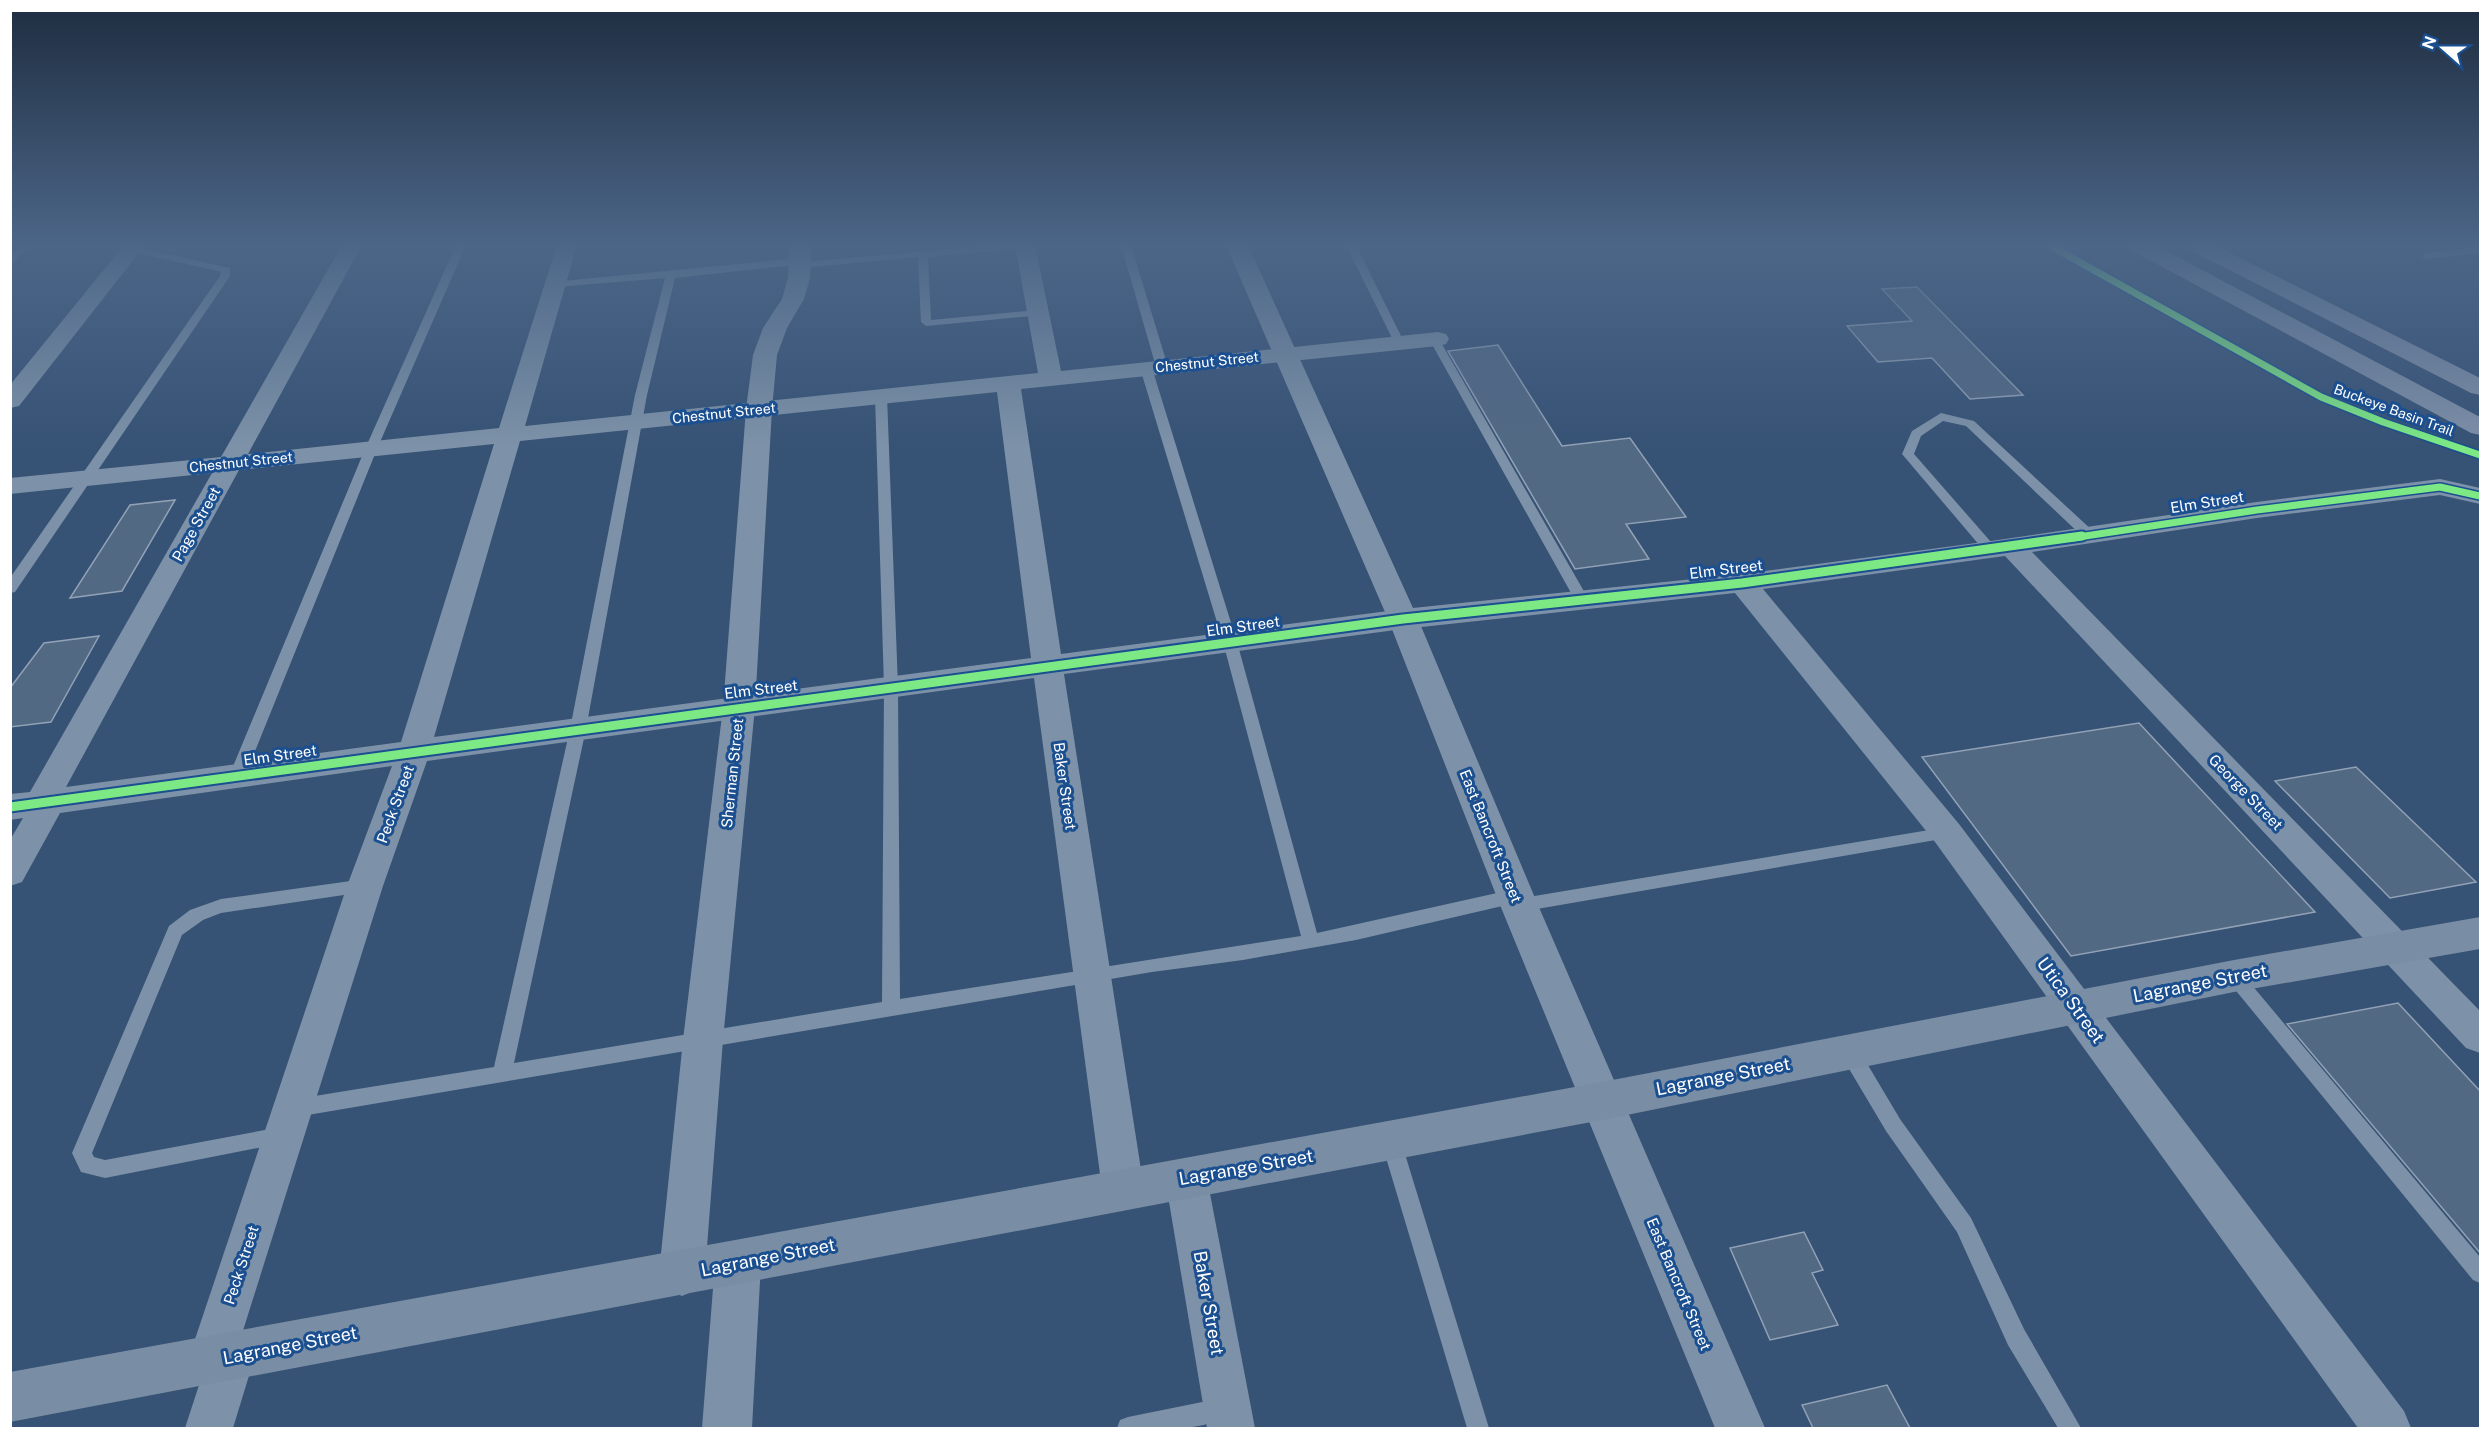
<svg xmlns="http://www.w3.org/2000/svg" width="2491" height="1439" viewBox="0 0 2491 1439" font-family="'Public Sans',sans-serif">
<style>
.building{fill:#526984;stroke:#92a2b6;stroke-width:1.5}
.lines{fill:none;stroke-linecap:round;stroke-linejoin:round}
.service{fill:#7d92a8;fill-rule:evenodd}
.minor{fill:#7d92a8;fill-rule:evenodd}
.tertiary{fill:#7d92a8;fill-rule:evenodd}
.secondary{fill:#798da4;fill-rule:evenodd}
.primary{fill:#7d8ea7;fill-rule:evenodd}
.cycleway-far1-casing{stroke:#1b4f8f;stroke-width:10}
.cycleway-casing{stroke:#1b4f8f;stroke-width:13}
.cycleway-far1{stroke:#7ce984;stroke-width:7}
.cycleway{stroke:#7ce984;stroke-width:9}
.labels{text-anchor:middle;dominant-baseline:central;stroke-width:6;stroke-linejoin:round;paint-order:stroke}
.far-street-label{font-size:14px;fill:#fff;stroke:#1b4f8f}
.street-label{font-size:15px;fill:#fff;stroke:#1b4f8f}
.near-street-label{font-size:18px;fill:#fff;stroke:#1b4f8f}
</style>
<rect width="100%" height="100%" fill="#365274"/>
<path class="building" d="M1917,287L2023,395L1970,399L1932,358L1878,362L1847,326L1912,321L1882,289Z
M1498,345L1562,446L1630,438L1686,517L1626,524L1649,559L1575,569L1448,351Z
M175,500L122,591L70,598L130,505Z
M99,636L51,722L10,727V688L44,643Z
M2139,723L2315,912L2071,956L1922,757Z
M2356,767L2476,882L2390,898L2275,781Z
M2398,1003L2481,1092V1254L2287,1024Z
M1804,1232L1823,1270L1812,1273L1838,1325L1770,1340L1730,1248Z
M1887,1385L1910,1428H1813L1802,1405Z"/>
<g class="lines">
<path class="service" d="M21,245H31L10,265V256Z
M456,245H466L377,449L245,776L243,780H231L229,776L365,449Z
M996,245H1030L1025,248L928,257L931,320L1038,310L1042,311V315L926,326L921,322L918,257L800,268L795,265L675,278L647,395L586,729L514,1063L882,1002L884,687L875,396L881,393L887,396L898,687L900,999L1301,936L1223,642L1140,368L1146,365L1152,368L1237,642L1317,933L1515,889L1521,891L1523,898L1947,827L1953,829L1955,833L1953,837L1519,912L1513,910L1511,904L1356,940L1243,960L1152,972L296,1117L289,1114L286,1108L289,1102L296,1099L494,1067L570,729L635,395L665,278L556,287L552,286V282L800,258L805,262Z
M1121,245H1131L1168,367L1166,369L1162,370L1156,367Z
M1346,245H1356L1404,342L1403,344H1395L1394,342Z
M131,246L230,268V276L15,592L10,593V578L220,276L221,272L214,270L128,251L126,249Z
M2480,247V253L2426,259L2421,256L2426,253Z
M1434,336L1439,339L1589,600L1587,603L1582,604L1575,600L1429,339Z
M1941,413L1974,421L2094,532L2095,535L2094,538H2084L1966,426L1943,421L1921,436L1914,454L1998,550L1996,553H1986L1902,454L1912,431Z
M365,879L371,881L373,886L371,891L221,913L203,920L182,935L92,1153L94,1157L105,1160L281,1127L288,1130L291,1136L288,1142L105,1178L81,1172L72,1153L169,926L190,910L221,899Z
M2234,969L2240,971L2480,1257V1283L2473,1280L2228,981L2225,976L2228,971Z
M1849,1043L1856,1045L1900,1119L1971,1218L2024,1329L2081,1428H2058L2008,1345L1957,1232L1886,1131L1842,1057L1840,1051L1842,1045Z
M1391,1132L1398,1135L1401,1141L1489,1428H1467L1381,1141L1384,1135Z
M1222,1398L1230,1401L1233,1409L1230,1417C1196,1431 1152,1432 1117,1428L1120,1420L1128,1417Z"/>
<path class="minor" d="M124,245H145L19,406L10,408V385Z
M342,245H362L248,454L499,428L557,245H577L525,426L1038,373L1015,245H1035L1061,371L1438,332L1446,334L1449,339L1446,344L1438,346L1021,389L1061,654L1403,609L1742,574L1991,541L2257,502L2440,479L2480,488V504L2440,495L2257,518L2032,552L2480,1011V1053L2466,1048L2005,556L1763,589L1959,824L2404,1411L2411,1428H2358L1935,842L1735,593L1403,629L1064,674L1144,1189L1138,1203L1123,1209L1108,1203L1102,1189L1034,678L427,761L383,886L241,1337L248,1340L255,1356L233,1428H185L201,1379L195,1376L188,1360L347,886L392,766L60,813L22,882L10,886V840L23,818L10,820V794L30,792L212,473L10,494V478L221,457ZM997,392L1031,658L434,737L520,441ZM494,444L401,742L66,787L239,470Z
M1186,1158L1201,1164L1207,1178L1255,1428H1207L1165,1178L1171,1164Z"/>
<path class="tertiary" d="M789,245H811L810,278L804,299L787,328L777,355L772,409L755,707L723,1040L705,1273L698,1289L682,1296L666,1289L659,1273L683,1040L723,707L746,409L753,355L763,328L782,299L788,278Z
M1226,245H1248L1418,619L1538,905L1765,1428H1715L1500,905L1388,619Z
M738,1240L754,1247L761,1263L752,1428H702L715,1263L722,1247Z"/>
<path class="secondary" d="M2480,917V949L2234,992L1602,1120L10,1422V1372L1602,1082L2234,960Z"/>
<path class="primary" d="M2128,245H2155L2480,417V435L2471,433L2131,250Z
M2187,245H2214L2480,378V395L2471,393L2190,250Z"/>
<g class="cycleway-far1-casing">
<path id="cycleway-far1" d="M2049,245L2321,397L2383,422L2480,455
M2072,538L2257,510L2440,487L2480,496"/>
</g>
<g class="cycleway-casing">
<path id="cycleway" d="M10,807L1403,619L1742,583L2082,536"/>
</g>
<use href="#cycleway-far1" class="cycleway-far1"/>
<use href="#cycleway" class="cycleway"/>
</g>
<linearGradient id="sky" x2="0" y2="1"><stop stop-color="#1e2d40"/><stop offset="0.55" stop-color="#4c6688"/><stop offset="1" stop-color="#4c6688" stop-opacity="0"/></linearGradient>
<rect width="2491" height="446" fill="url(#sky)"/>
<g class="labels">
<g class="far-street-label">
<text transform="translate(1207 362) rotate(-6)">Chestnut Street</text>
<text transform="translate(2394 410) rotate(20)">Buckeye Basin Trail</text>
<text transform="translate(724 413) rotate(-6)">Chestnut Street</text>
<text transform="translate(241 462) rotate(-6)">Chestnut Street</text>
</g>
<g class="street-label">
<text transform="translate(2207 502) rotate(-9)">Elm Street</text>
<text transform="translate(196 524) rotate(-61)">Page Street</text>
<text transform="translate(1726 569) rotate(-7)">Elm Street</text>
<text transform="translate(1243 626) rotate(-8)">Elm Street</text>
<text transform="translate(761 689) rotate(-7)">Elm Street</text>
<text transform="translate(280 755) rotate(-8)">Elm Street</text>
<text transform="translate(732 773) rotate(-84)">Sherman Street</text>
<text transform="translate(1065 786) rotate(82)">Baker Street</text>
<text transform="translate(2246 792) rotate(46)">George Street</text>
<text transform="translate(395 804) rotate(-70)">Peck Street</text>
<text transform="translate(1491 836) rotate(68)">East Bancroft Street</text>
<text transform="translate(241 1265) rotate(-72)">Peck Street</text>
<text transform="translate(1679 1284) rotate(67)">East Bancroft Street</text>
</g>
<g class="near-street-label">
<text transform="translate(2200 983) rotate(-11)">Lagrange Street</text>
<text transform="translate(2071 1000) rotate(54)">Utica Street</text>
<text transform="translate(1723 1076) rotate(-11)">Lagrange Street</text>
<text transform="translate(1246 1167) rotate(-10)">Lagrange Street</text>
<text transform="translate(768 1257) rotate(-11)">Lagrange Street</text>
<text transform="translate(1209 1303) rotate(80)">Baker Street</text>
<text transform="translate(290 1345) rotate(-11)">Lagrange Street</text>
</g>
</g>
<rect width="2491" height="1439" fill="none" stroke="#ffffff" stroke-width="24"/>
<g transform="translate(2443 48) rotate(291)" stroke="#1b4f8f" stroke-width="4.5" paint-order="stroke">
<path d="M0-4.5L10 22L0 15L-10 22Z" fill="#ffffff"/>
<text y="-9" font-size="16" font-weight="bold" text-anchor="middle" fill="#ffffff">N</text>
</g>
</svg>
